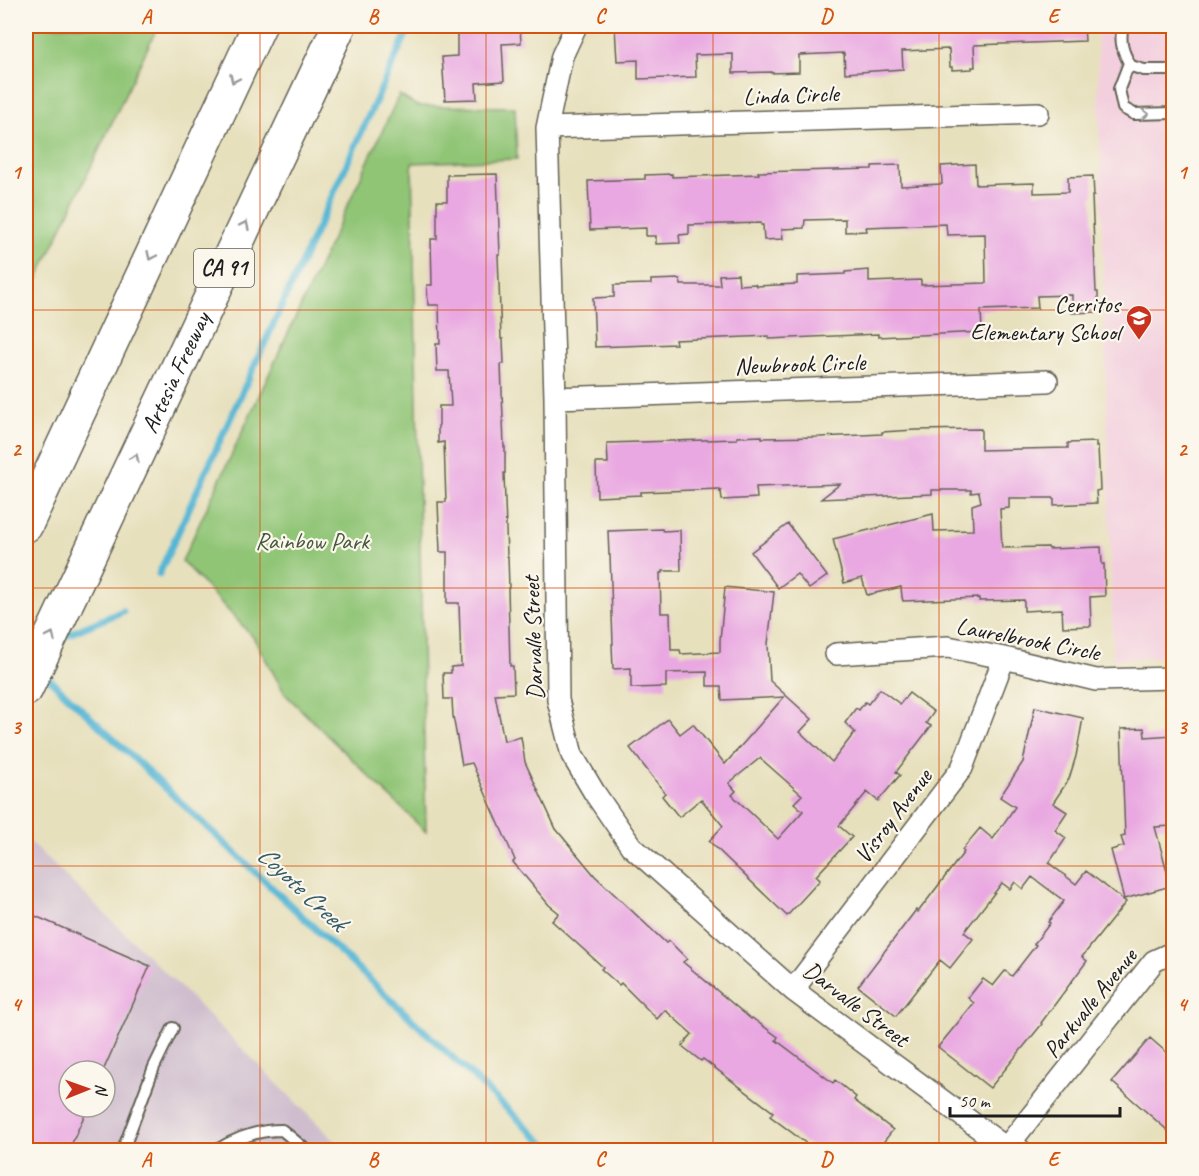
<svg xmlns="http://www.w3.org/2000/svg" width="1199" height="1176" viewBox="0 0 1199 1176" font-family="Caveat,sans-serif">
<style>
.built{fill:#f3cfde}
.industrial{fill:#cfbdce;fill-rule:evenodd}
.green{fill:#90c576;stroke:#567049;stroke-width:1.5}
.lines{fill:none;stroke-linecap:round;stroke-linejoin:round}
.stream{stroke:#55b6d4;stroke-width:7}
.building{fill:#e9a8e1;fill-rule:evenodd}
.lane-casing{stroke:#636154;stroke-width:14}
.street-casing{stroke:#636154;stroke-width:24}
.highway-casing{stroke:#636154;stroke-width:36}
.lane{stroke:#fff;stroke-width:10}
.street{stroke:#fff;stroke-width:21}
.highway{stroke:#fff;stroke-width:33}
.oneway{stroke:#999}
.grid{fill:none;stroke:#d4530e;stroke-width:1.5;stroke-opacity:0.55}
.labels{text-anchor:middle;dominant-baseline:central;stroke-width:4.5;stroke-linejoin:round;paint-order:stroke}
.shield{fill:#fbf7ec;stroke:#5f5e5a;stroke-width:1.5}
.shield-label{font-size:22px;font-weight:bold;fill:#1c1c1c}
.street-label{font-size:24px;fill:#1c1c1c;stroke:#fbf7ec}
.poi-label{font-size:24px;fill:#1c1c1c;stroke:#fbf7ec;text-anchor:end}
.park-label{font-size:24px;fill:#45573c;stroke:#fbf7ec}
.water-label{font-size:26px;font-style:italic;fill:#335a66;stroke:#fbf7ec}
.neatline{fill:none;stroke:#d4530e;stroke-width:2}
.grid-label{font-size:20px;text-anchor:middle;font-weight:bold;fill:#d4530e}
</style>
<rect width="100%" height="100%" fill="#fbf7ec"/>
<filter id="ink" filterUnits="userSpaceOnUse"><feTurbulence type="fractalNoise" baseFrequency=".0167" numOctaves="2"/><feDisplacementMap in="SourceGraphic" scale="12" xChannelSelector="R" yChannelSelector="G"/><feConvolveMatrix kernelMatrix="1 2 1 2 8 2 1 2 1" color-interpolation-filters="sRGB"/></filter>
<filter id="wash" filterUnits="userSpaceOnUse"><feTurbulence type="fractalNoise" baseFrequency=".008" numOctaves="4" result="noise"/><feDisplacementMap in="SourceGraphic" scale="24" xChannelSelector="R" yChannelSelector="G"/><feGaussianBlur stdDeviation="1.35" result="paint"/><feColorMatrix in="noise" values="0 0 0 0 0 0 0 0 0 0 0 0 0 0 0 0 0 1.4 0 .05"/><feComposite in="paint" operator="in"/></filter>
<g filter="url(#wash)">
<rect width="100%" height="100%" fill="#e7e0bd"/>
<path class="built" d="M1097,26H1173V657L1113,659Z"/>
<path class="industrial" d="M26,838L173,980L344,1150H26ZM69,1071H105V1107H69Z"/>
<path class="green" d="M26,26H158L26,303Z
M399,95L417,106L515,107L517,159L412,163L426,832L285,694L253,637L182,561Z"/>
<g class="lines">
<path class="stream" d="M159,574L410,26
M62,637L123,611
M43,673L551,1150"/>
</g>
<g id="blocks">
<path class="building" d="M466,26H520L521,43L502,44L504,81L476,83L477,99L445,100L442,57L457,56V30L466,29Z
M647,26H1084L1085,41L974,45L975,67H972V69L952,70V67H950L949,49L902,51L903,69L845,73L844,53L799,55V72L771,73V72L733,73V54L695,55L696,77L638,79V60L617,61L615,27Z
M975,164L976,185L1034,183V193L1068,192V177L1093,176L1094,196H1092L1096,292H1098V312L1072,313V295L1037,296L1038,308L981,310L982,332L878,337V334L769,339V336L675,340L676,344L595,347L593,298L614,297V285L651,284V280L680,279L681,285H720L719,275L738,274L739,285L755,284L756,286L797,284V276L845,274V272L869,270V282L921,280V285L986,283L985,234L947,235L946,224L866,227L867,231L845,232V219L805,220L804,228L782,229L783,239L764,240L763,225H761V223L689,225V234L679,235L680,243L656,244V236H646V228L590,230L588,181L645,179V175L672,174V177L759,174L758,172L872,169V166L900,165L901,186L942,184L941,166Z
M497,174L500,255H498L501,339H503L504,364H501L504,447H505V473H504L507,556H508L509,588H508L510,666H513L514,693L495,694L504,741L521,737L525,762L556,829L595,876L666,943L669,941L687,959L683,962L751,1019L752,1018L778,1037L776,1040L833,1083L835,1080L856,1097L854,1100L893,1130L877,1150H815L770,1116L773,1112L703,1059L701,1061L682,1046L692,1034L665,1010L657,1019L621,983L619,985L601,969L603,967L552,921L559,913L549,905L513,862L515,860L472,763L462,765L453,716L452,699H444L443,673H451V667L461,666L459,603H447V552H440L438,502H446L444,442L438,443V426L439,425V406H451L449,371H437L436,344H440L439,305H428L427,285H432L431,239H437V201H447V175Z
M981,429V450L1068,448V443L1096,442V447L1098,446L1100,490L1096,491L1097,503L1054,505V498H1009V508L1000,509L1002,548L1048,547L1049,549L1101,547L1102,564H1104L1105,596L1090,597L1091,626L1063,627L1062,609L1024,611V600L979,601V598L903,601L902,597L901,587L867,595L862,578L844,583L833,539L933,514L934,531L973,530L972,505L981,502L979,492L971,493V490H932V494L821,499L840,484L756,487L757,498L722,500L721,491L720,492L719,489L641,492V495L597,497L596,463H608L607,443L737,439V437L762,436V438L820,437L882,434V432L915,430Z
M788,524L827,576L809,589L797,574L778,588L751,552Z
M662,529L663,531L680,530L681,571H663V573H660L661,613H670L671,650H680L681,654L720,652V640L725,587L774,592L768,644L770,681L812,719L800,732L832,762L855,732L845,723L856,708L859,710L865,702L868,704L880,689L900,704L909,693L934,712L926,723L931,726L896,772L900,775L878,801L867,792L839,826L852,837L816,876L820,880L787,916L709,841L723,826L701,799L679,817L662,796L665,793L630,748L668,719L680,734L693,724L725,764L784,697L722,700L721,686H707V672L666,673V687L631,688V668L613,669L612,644H613L610,555H609L608,531ZM760,758L802,795L794,803L803,811L778,839L732,795L736,791L729,783Z
M1035,707L1083,718L1076,756L1069,779L1053,803L1067,812L1055,830L1066,838L1049,863L1076,884L1086,871L1126,902L1082,957L1087,961L1041,1023L1042,1024L990,1088L938,1047L974,1003L968,998L983,979L993,986L1005,971L1012,976L1036,945L1034,944L1050,923L1048,922L1064,901L1032,877L1023,889L1015,882L1010,889L1002,883L964,932L973,939L950,968L940,960L896,1016L858,986L916,910L918,912L964,852L962,850L980,828L993,839L1015,807L1000,797L1023,762Z
M1144,728L1145,737L1173,735V826L1155,827L1171,886L1124,899L1111,850L1124,846L1121,837L1125,836L1121,729Z
M26,912L150,966L103,1071H69V1107H88L69,1150H26Z
M1150,1038L1173,1058V1135L1112,1082Z"/>
</g>
</g>
<g filter="url(#ink)">
<use href="#blocks" fill-opacity="0" stroke="#636154" stroke-width="1.5"/>
<g class="lines">
<g class="lane-casing">
<path id="lane" d="M1123,26C1119,41 1123,53 1131,66L1144,70H1174
M1129,63L1119,89L1123,108L1134,114L1174,113
M123,1150L154,1067L173,1028
M217,1150C236,1138 259,1130 282,1130L306,1150"/>
</g>
<g class="street-casing">
<path id="street" d="M576,26L562,56L547,128L555,398L558,700L572,755L594,792L631,846L793,990L1006,1148L1020,1150
M547,128L1038,113
M555,398L1047,381
M836,654L948,647L1004,658L1096,680L1174,678
M793,990L962,768L1004,658
M1006,1148L1154,961L1174,952"/>
</g>
<g class="highway-casing">
<g id="highway">
<path d="M26,525L259,26"/>
<path id="s1" d="M26,689L339,26"/>
</g>
</g>
<use href="#lane" class="lane"/>
<use href="#street" class="street"/>
<use href="#highway" class="highway"/>
</g>
<defs><path id="oneway-chevron" d="M-2-3.5L2.5 0L-2 3.5" fill="none" stroke-width="1.6" stroke-linecap="round" stroke-linejoin="round" transform="scale(1.5)"/></defs>
<g class="oneway">
<use href="#oneway-chevron" transform="translate(234 79) rotate(115)"/>
<use href="#oneway-chevron" transform="translate(1145 114) rotate(-1)"/>
<use href="#oneway-chevron" transform="translate(245 225) rotate(-65)"/>
<use href="#oneway-chevron" transform="translate(151 256) rotate(115)"/>
<use href="#oneway-chevron" transform="translate(135 458) rotate(-65)"/>
<use href="#oneway-chevron" transform="translate(51 636) rotate(-65)"/>
</g>
</g>
<path class="grid" d="M260,26V1150M486,26V1150M713,26V1150M939,26V1150M26,310H1174M26,588H1174M26,866H1174"/>
<defs>
<g id="school-pin" transform="scale(1.35)"><path d="M0 17L-7.5 6A9.5 9.5 0 1 1 7.5 6Z" fill="#c8321e" stroke="#fbf7ec"/><path d="M0-5L7-2L0 1L-7-2ZM-4 1L0 2.5L4 1V4Q0 6-4 4Z" fill="#fff"/></g>
</defs>
<g fill-rule="evenodd">
<use href="#school-pin" x="1139" y="318"/>
</g>
<g class="labels">
<rect class="shield" x="194" y="249" width="60" height="38" rx="4.5"/>
<g class="shield-label">
<text x="224" y="268">CA 91</text>
</g>
<g class="street-label">
<text transform="translate(791 95) rotate(-2)">Linda Circle</text>
<text transform="translate(800 364) rotate(-2)">Newbrook Circle</text>
<text stroke="none"><textPath href="#s1" startOffset="350">Artesia Freeway</textPath></text>
<text transform="translate(533 638) rotate(-92)">Darvalle Street</text>
<text transform="translate(1028 639) rotate(11)">Laurelbrook Circle</text>
<text transform="translate(893 816) rotate(-53)">Visroy Avenue</text>
<text transform="translate(1090 1003) rotate(-51)">Parkvalle Avenue</text>
<text transform="translate(856 1004) rotate(37)">Darvalle Street</text>
</g>
<g class="poi-label">
<text x="1120" y="304">Cerritos<tspan x="1120" dy="28">Elementary School</tspan></text>
</g>
<g class="park-label">
<text x="312" y="541">Rainbow Park</text>
</g>
<g class="water-label">
<text transform="translate(302 888) rotate(43)">Coyote Creek</text>
</g>
</g>
<rect width="1199" height="1176" fill="none" stroke="#fbf7ec" stroke-width="66"/>
<g transform="translate(87 1089) rotate(89)"><circle r="28" fill="#fbf7ec" stroke="#a29f99" stroke-width="1.5"/>
<path d="M0-4.5L10 22L0 15L-10 22Z" fill="#c8321e"/>
<text y="-9" font-size="16" font-weight="bold" text-anchor="middle" fill="#1c1c1c">N</text>
</g>
<path d="M950 1107v9h170v-9" fill="none" stroke="#1c1c1c" stroke-width="3"/>
<text x="959" y="1107" font-size="18" fill="#1c1c1c" stroke="#fbf7ec" stroke-width="4.5" paint-order="stroke">50 m</text>
<rect x="33" y="33" width="1133" height="1110" class="neatline"/>
<g class="grid-label">
<text x="146" y="23">A</text>
<text x="373" y="23">B</text>
<text x="600" y="23">C</text>
<text x="826" y="23">D</text>
<text x="1053" y="23">E</text>
<text x="16" y="179">1</text>
<text x="1182" y="179">1</text>
<text x="16" y="456">2</text>
<text x="1182" y="456">2</text>
<text x="16" y="734">3</text>
<text x="1182" y="734">3</text>
<text x="16" y="1011">4</text>
<text x="1182" y="1011">4</text>
<text x="146" y="1166">A</text>
<text x="373" y="1166">B</text>
<text x="600" y="1166">C</text>
<text x="826" y="1166">D</text>
<text x="1053" y="1166">E</text>
</g>
</svg>
